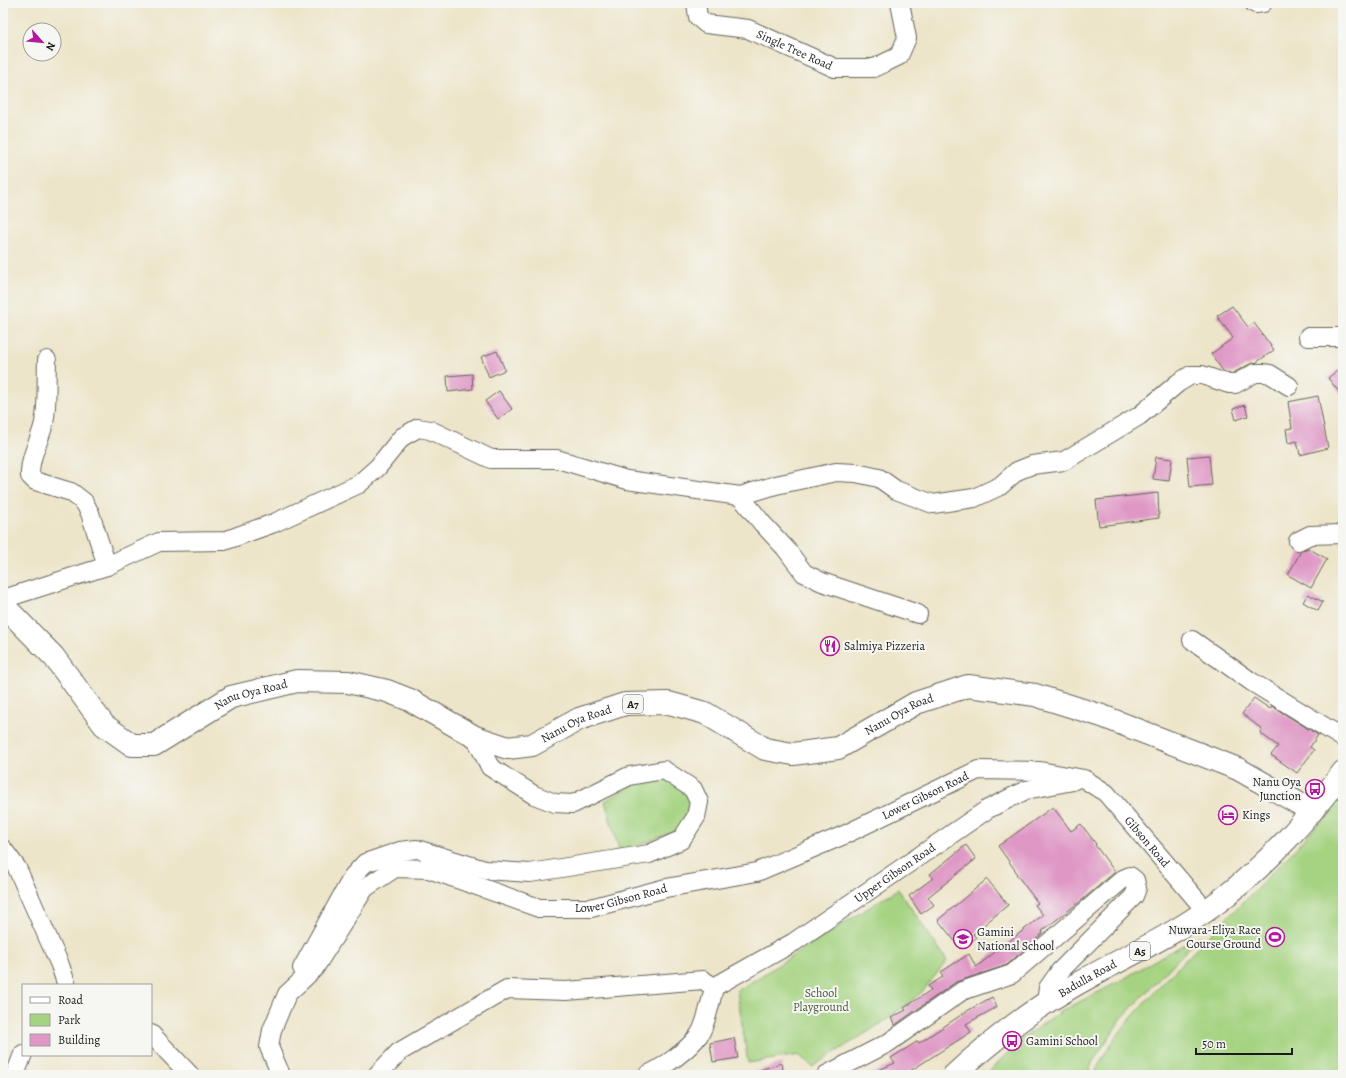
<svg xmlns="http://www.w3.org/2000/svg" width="1346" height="1078" viewBox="0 0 1346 1078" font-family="Alegreya,serif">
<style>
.green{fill:#a5d381;stroke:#60784e}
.building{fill:#df98c6}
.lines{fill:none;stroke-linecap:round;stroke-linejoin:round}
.minor-casing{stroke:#656259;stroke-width:20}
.highway-casing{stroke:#656259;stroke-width:24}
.minor{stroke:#fff;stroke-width:18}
.highway{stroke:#fff;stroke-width:22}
.labels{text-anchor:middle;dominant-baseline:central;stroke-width:4;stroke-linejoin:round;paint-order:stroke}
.shield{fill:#f6f6f2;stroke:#5d5d5c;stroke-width:1}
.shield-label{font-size:11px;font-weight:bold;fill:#1c1c1c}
.street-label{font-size:12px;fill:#1c1c1c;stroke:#f6f6f2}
.poi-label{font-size:12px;fill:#1c1c1c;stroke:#f6f6f2;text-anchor:start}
.park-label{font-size:12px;fill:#4c5c3f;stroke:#f6f6f2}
</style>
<rect width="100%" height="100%" fill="#f6f6f2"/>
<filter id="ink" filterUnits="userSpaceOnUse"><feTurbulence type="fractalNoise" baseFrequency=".025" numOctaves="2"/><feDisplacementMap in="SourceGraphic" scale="8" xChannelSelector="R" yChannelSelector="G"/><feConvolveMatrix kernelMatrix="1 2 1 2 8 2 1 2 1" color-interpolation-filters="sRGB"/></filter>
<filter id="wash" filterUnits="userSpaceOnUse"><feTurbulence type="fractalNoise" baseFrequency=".012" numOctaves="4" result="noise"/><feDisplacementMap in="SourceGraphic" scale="16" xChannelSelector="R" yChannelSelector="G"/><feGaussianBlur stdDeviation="0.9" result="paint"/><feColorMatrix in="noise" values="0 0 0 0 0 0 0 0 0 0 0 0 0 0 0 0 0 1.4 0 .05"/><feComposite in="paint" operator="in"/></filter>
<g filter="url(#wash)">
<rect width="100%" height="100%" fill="#ede5c9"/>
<path class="green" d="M670,779L692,799L682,828L620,853L605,801L642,780Z
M1343,794V1075H1094C1110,1038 1140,1008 1167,979C1208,935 1252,895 1293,851C1310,833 1328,814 1343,794Z
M898,889L947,961L922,992L888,1019L812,1067L799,1055L748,1063L737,991Z
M1200,936L1121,1019L1092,1063L1088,1075H986L1020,1040L1060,1012L1120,981L1162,956Z"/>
<g id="blocks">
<path class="building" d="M1232,306L1248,327L1254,323L1274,350L1257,362L1250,364L1231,374L1223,371L1211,354L1233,338L1217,316Z
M497,351L505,370L489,377L481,357Z
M1343,366V397L1328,378Z
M472,374L473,389L448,392L447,376Z
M499,391L512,409L498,419L485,401Z
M1318,396L1328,448L1300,455L1297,441L1288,443L1286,429L1292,428L1288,402Z
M1245,405L1248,416L1236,420L1233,409Z
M1209,455L1212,485L1190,487L1187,457Z
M1156,457L1172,459L1169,481L1153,479Z
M1158,493L1159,518L1099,526L1096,500Z
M1308,548L1327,559L1311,588L1288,575L1301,551Z
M1308,594L1323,602L1318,611L1303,602Z
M1254,698L1270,709L1272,706L1318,735L1310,747L1314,750L1297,773L1271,755L1278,746L1260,733L1262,729L1242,714Z
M1053,807L1071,831L1081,824L1096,844L1095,845L1115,872L1082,900L1042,931L1043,933L1007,965L956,982L895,1025L891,1018L906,1010L904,1008L931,990L928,986L943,977L941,972L969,954L976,967L1043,915L1035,905L1038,903L1016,874L1017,873L998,846Z
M966,845L976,859L928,897L934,905L921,914L909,896L933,878L930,874Z
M987,879L1008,905L973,934L976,938L961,949L938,920Z
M992,997L997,1007L966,1024L971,1032L904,1075H867L895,1063L891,1058L918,1041L919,1043L967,1011Z
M734,1038L738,1058L713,1062L710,1043Z
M781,1063L785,1075H752L751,1073Z"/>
</g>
</g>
<g filter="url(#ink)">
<use href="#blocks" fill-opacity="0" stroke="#656259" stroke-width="1"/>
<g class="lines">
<g class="minor-casing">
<g id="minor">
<path id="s1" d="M696,3L698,17L706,24L748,29L835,68H874L899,56L907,38L900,3"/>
<path d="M1254,3L1256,4L1263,3"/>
<path d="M1308,337H1343"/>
<path d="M47,360C46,381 48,403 44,423C40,441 29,457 30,476L35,481L71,492L84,502L90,513L107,566"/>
<path d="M740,496L776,485L836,472L856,473L879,478L896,490L933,504L974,498L1000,486L1017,471L1032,465L1064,461L1139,416L1178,383L1191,375H1202L1229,384H1235L1255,373H1265L1270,374L1289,386"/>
<path d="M1298,541L1310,535L1343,534"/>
<path d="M3,599L107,566L159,542L224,541L274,523L359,484L378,467L402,437L418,428L430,430L491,459H557L627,480L740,496L762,523L786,549L804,573L822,582L918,614"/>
<path d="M1192,640L1252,682L1343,738"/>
<path d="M3,849L17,868L60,965L66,983"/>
<path d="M302,968L353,876L365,863L400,851L417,849L485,870L530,873L649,854L681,840L696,817L699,802L693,789L664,770L629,776L573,804L555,803L534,795L490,767L475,737"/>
<path id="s2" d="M714,987L794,942L988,809L1026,790L1073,781"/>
<path d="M151,1034L190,1075"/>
<path d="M15,1075L23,1054"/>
<path id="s3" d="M281,1075L269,1047L272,1030L287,994L314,969L365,888L395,868L429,869L539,908H591L666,888L757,872L844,835L978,770L1040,771L1084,779L1106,793L1206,911"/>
<path d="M377,1075L399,1052L507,989L566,991L703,980L714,987"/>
<path d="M647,1075C664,1067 688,1050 699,1035C705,1027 712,997 714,987"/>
<path d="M826,1075L888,1043L962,991L1012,974L1123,879L1130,876L1135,880L1137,888L1134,896L1060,971L1048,988L1047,995V1002"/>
</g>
</g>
<g class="highway-casing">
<g id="highway">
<path id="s4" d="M3,605L54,657L104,725L132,745H154L231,697L297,681L348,682L387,691L410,700L475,737L508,748L532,745L579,719L625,704L669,703L705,713L765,749L793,754L838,748L916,703L968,686L1035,695L1102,716L1238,769L1312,811"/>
<path id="s5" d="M954,1075C990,1042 1028,1012 1070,988C1121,958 1175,936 1222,899C1269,863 1307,819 1343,772"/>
</g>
</g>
<use href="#minor" class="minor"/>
<use href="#highway" class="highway"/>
</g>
</g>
<defs>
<g id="restaurant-ring" transform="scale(1)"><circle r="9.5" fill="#f6f6f2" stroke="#b5179e" stroke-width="1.5"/><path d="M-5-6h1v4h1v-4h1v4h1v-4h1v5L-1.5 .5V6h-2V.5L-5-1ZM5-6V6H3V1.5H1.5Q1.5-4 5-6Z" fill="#b5179e"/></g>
<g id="bus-ring" transform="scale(1)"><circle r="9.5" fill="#f6f6f2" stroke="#b5179e" stroke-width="1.5"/><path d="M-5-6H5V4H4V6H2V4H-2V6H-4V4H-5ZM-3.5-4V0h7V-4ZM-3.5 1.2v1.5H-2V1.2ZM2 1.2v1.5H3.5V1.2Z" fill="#b5179e"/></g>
<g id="hotel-ring" transform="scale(1)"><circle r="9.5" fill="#f6f6f2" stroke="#b5179e" stroke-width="1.5"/><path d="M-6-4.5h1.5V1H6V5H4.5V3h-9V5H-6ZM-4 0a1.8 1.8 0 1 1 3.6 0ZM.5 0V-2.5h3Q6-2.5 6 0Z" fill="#b5179e"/></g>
<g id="stadium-ring" transform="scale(1)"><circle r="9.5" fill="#f6f6f2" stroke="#b5179e" stroke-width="1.5"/><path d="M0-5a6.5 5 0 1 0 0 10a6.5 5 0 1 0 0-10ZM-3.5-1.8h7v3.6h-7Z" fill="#b5179e"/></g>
<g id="school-ring" transform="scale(1)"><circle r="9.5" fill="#f6f6f2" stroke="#b5179e" stroke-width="1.5"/><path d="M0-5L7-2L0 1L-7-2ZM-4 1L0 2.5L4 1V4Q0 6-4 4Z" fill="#b5179e"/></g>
</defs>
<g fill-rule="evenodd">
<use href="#restaurant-ring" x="830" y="646"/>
<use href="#bus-ring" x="1315" y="789"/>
<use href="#hotel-ring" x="1228" y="815"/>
<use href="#stadium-ring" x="1275" y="937"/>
<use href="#school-ring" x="963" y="939"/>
<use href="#bus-ring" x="1012" y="1041"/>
</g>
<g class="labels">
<g class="shield">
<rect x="623" y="695" width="20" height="18" rx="3"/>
<rect x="1130" y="942" width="20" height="18" rx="3"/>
</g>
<g class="shield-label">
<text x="633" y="704">A7</text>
<text x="1140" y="951">A5</text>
</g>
<g class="street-label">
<text stroke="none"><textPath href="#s1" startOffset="118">Single Tree Road</textPath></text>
<text stroke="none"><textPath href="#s4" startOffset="324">Nanu Oya Road</textPath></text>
<text stroke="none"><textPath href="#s4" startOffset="1019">Nanu Oya Road</textPath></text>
<text stroke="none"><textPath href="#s4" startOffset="671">Nanu Oya Road</textPath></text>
<text stroke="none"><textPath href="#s3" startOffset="813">Lower Gibson Road</textPath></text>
<text stroke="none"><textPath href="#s3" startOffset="1068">Gibson Road</textPath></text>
<text stroke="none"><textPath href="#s2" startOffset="214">Upper Gibson Road</textPath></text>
<text stroke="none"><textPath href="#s3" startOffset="489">Lower Gibson Road</textPath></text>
<text stroke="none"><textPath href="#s5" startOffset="165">Badulla Road</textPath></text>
</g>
<g class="poi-label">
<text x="844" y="646">Salmiya Pizzeria</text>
<text x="1301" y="782" text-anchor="end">Nanu Oya<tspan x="1301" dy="14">Junction</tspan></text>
<text x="1242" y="815">Kings</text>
<text x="1261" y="930" text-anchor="end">Nuwara-Eliya Race<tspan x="1261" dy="14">Course Ground</tspan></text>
<text x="977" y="932">Gamini<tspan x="977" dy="14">National School</tspan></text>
<text x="1026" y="1041">Gamini School</text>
</g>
<g class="park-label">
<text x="821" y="993">School<tspan x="821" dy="14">Playground</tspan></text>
</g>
</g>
<rect width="1346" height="1078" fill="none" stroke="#f6f6f2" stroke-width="16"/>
<rect x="22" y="984" width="130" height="72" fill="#f6f6f2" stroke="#9f9f9c"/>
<rect x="30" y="997" width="20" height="6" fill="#ffffff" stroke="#9f9f9c"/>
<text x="58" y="1004" font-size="12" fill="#1c1c1c">Road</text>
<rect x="30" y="1014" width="20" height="12" fill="#a5d381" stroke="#9f9f9c"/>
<text x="58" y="1024" font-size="12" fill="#1c1c1c">Park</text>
<rect x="30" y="1034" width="20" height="12" fill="#df98c6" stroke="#9f9f9c"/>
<text x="58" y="1044" font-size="12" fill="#1c1c1c">Building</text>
<g transform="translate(42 42) rotate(117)"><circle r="19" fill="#f6f6f2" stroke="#9f9f9c"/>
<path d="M0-3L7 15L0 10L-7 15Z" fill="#b5179e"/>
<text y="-6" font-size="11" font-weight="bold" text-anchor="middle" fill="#1c1c1c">N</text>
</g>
<path d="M1196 1048v6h96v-6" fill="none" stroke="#1c1c1c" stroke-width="2"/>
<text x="1202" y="1048" font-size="12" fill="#1c1c1c" stroke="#f6f6f2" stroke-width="3" paint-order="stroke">50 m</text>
</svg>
